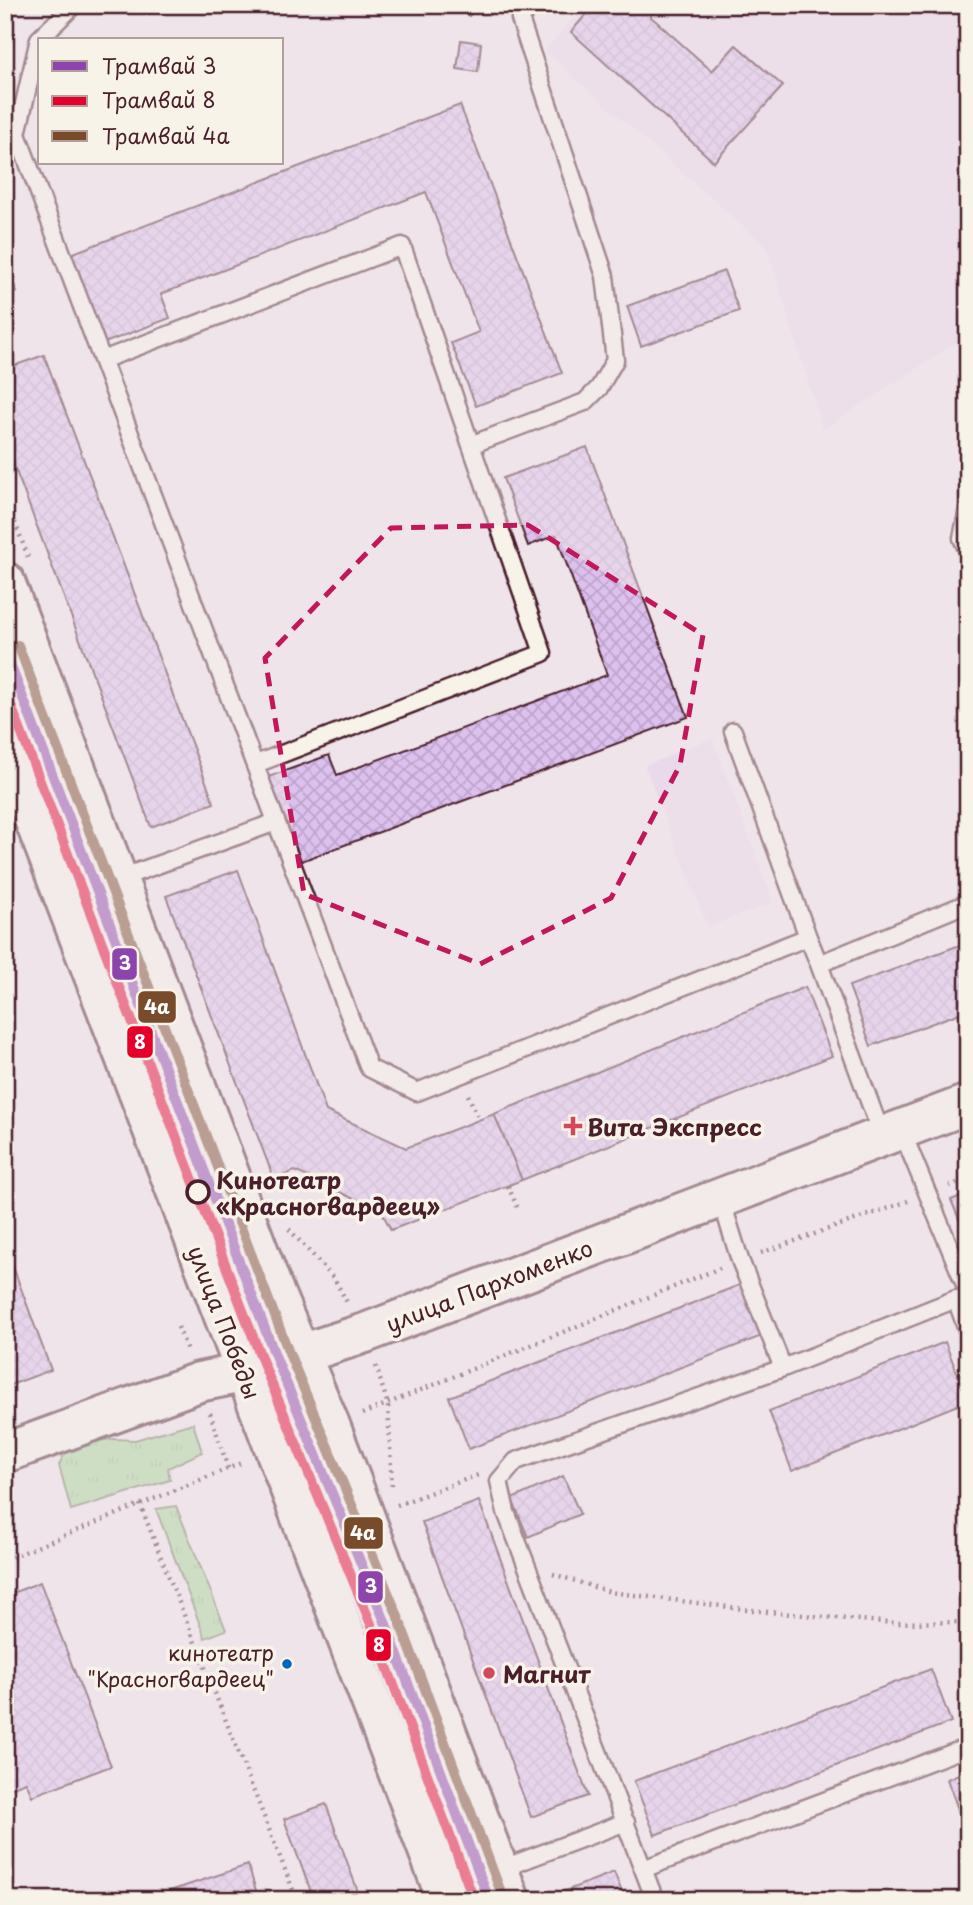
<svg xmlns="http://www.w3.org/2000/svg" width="973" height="1905" viewBox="0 0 973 1905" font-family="'Playpen Sans',sans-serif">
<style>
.built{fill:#e9d9eb}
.grass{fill:url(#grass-tufts);stroke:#787c62;stroke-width:2}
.building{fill:url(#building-cross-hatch);stroke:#4a1f2b;stroke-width:2}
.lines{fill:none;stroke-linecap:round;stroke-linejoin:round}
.service-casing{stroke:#4a1f2b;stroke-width:21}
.tertiary-casing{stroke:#4a1f2b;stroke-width:44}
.secondary-casing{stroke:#4a1f2b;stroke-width:44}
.path{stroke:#4a1f2b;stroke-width:4.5;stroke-dasharray:2 5;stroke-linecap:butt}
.service{stroke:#f7f3e8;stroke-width:16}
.tertiary{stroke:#f7f3e8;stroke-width:38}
.secondary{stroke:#f7f3e8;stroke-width:38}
.tram-1-casing{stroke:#f7f3e8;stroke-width:16}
.tram-2-casing{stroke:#f7f3e8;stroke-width:16}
.tram-3-casing{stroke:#f7f3e8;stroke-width:16}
.tram-1{stroke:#8e44ad;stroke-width:10}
.tram-2{stroke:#e4002b;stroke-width:10}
.tram-3{stroke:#7a4b2a;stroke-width:10}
.marked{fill:none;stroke:#c2185b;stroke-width:5;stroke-dasharray:14 9;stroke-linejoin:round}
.poi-dot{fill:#d1495b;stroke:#f7f3e8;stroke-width:2.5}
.stop-dot{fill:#f7f3e8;stroke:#4a1f2b;stroke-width:3.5}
.bus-dot{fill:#0065bd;stroke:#f7f3e8;stroke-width:2.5}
.labels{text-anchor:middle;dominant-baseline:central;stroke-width:7;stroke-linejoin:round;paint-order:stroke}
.bus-label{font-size:21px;fill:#4a1f2b;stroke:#f7f3e8;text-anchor:end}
.poi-label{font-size:23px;font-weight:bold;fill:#4a1f2b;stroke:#f7f3e8;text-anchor:start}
.stop-label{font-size:23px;font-weight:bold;fill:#4a1f2b;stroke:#f7f3e8;text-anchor:start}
.street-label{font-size:23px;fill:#4a1f2b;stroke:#f7f3e8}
.line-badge{stroke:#f7f3e8;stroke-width:2.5}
.badge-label{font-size:19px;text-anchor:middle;font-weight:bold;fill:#fff}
</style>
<defs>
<pattern id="grass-tufts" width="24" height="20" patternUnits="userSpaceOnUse" patternTransform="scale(1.75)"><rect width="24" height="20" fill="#a7d899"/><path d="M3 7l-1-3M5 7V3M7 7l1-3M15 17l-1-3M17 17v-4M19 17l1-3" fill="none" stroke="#91b984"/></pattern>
<pattern id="building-cross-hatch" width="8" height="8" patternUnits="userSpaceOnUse" patternTransform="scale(1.75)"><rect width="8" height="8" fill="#dcc0ee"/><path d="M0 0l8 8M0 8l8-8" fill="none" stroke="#bea5cc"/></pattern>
</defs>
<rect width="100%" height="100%" fill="#efe4ea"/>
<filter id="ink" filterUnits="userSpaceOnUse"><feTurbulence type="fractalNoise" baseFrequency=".0143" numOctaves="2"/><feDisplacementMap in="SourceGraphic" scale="14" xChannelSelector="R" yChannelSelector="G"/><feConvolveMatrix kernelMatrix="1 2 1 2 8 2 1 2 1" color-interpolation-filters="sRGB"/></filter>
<g filter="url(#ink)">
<path class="built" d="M586,5H968V335L823,429L767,247L544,51Z
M712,738L773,902L708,927L645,766Z"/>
<path class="grass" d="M193,1423L202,1452L168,1468L170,1480L71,1510L59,1465L69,1444L113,1439L135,1440Z
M176,1506L226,1630L205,1638L156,1509Z"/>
<path class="building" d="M457,5H479L469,16Z
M594,5H660L650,16L712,71L736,45L783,86L714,162L571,32Z
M461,40L481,43L478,72L457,69Z
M460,105L562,373L476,406L451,343L479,332L426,192L161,294L170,318L102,344L68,255Z
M5,262L17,292L5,297Z
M724,271L739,311L641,346L627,306Z
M44,355L214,803L151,827L5,442V369Z
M587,447L688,717L299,862L268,777L329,755L337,775L607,675L556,535L528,546L503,478Z
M238,870L326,1111L406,1148L494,1114L522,1180L391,1230L382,1212L295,1171L274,1179L166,896Z
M968,942V1010L871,1046L849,986Z
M805,987L832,1056L522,1180L494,1114Z
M968,1193V1241L951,1200Z
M5,1245L51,1370L5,1387Z
M742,1284L762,1336L469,1449L449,1397Z
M945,1342L968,1401L792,1471L769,1411Z
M563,1476L580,1514L528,1537L512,1499Z
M479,1501L588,1796L531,1817L422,1522Z
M40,1582L111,1766L32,1796L26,1782L5,1790V1596Z
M931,1669L951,1722L655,1835L634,1781Z
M968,1770V1830L966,1831L947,1779Z
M326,1804L361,1900H314L284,1819Z
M248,1865L259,1900H166L164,1893Z
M614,1872L625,1900H563L560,1893Z"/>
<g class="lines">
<g class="service-casing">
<path id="service" d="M74,5L39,39L17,134L369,1068L417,1092L808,937L819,964L968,903
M105,359L402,246L543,653L256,764
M473,444L585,402L599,388L615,360L605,276L520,19L532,5
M968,509L962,538L968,551
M733,731L808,937
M118,879L276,822
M819,964L882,1136
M901,1129L968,1292
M720,1196L740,1260L783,1368
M643,1869L968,1747
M498,1870L626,1822
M655,1900L506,1512L499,1481L516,1461L783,1368L956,1299L968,1332"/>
</g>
<g class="tertiary-casing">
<path id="tertiary" d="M5,1453L199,1382L243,1373"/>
</g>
<g class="secondary-casing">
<path id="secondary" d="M5,582L276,1297L330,1425L510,1900
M5,743L447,1900
M243,1373L365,1333L968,1104"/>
</g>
<path class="path" d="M5,496L28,557
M468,1095L479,1119
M508,1186L518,1209
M949,1186L968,1179
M289,1229L335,1280L348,1304
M761,1253L908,1201
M178,1327L188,1352
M376,1366L388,1405L392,1488
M210,1413L229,1471
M362,1414L720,1268
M140,1504L297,1900
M397,1505L478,1475
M5,1560L244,1462
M553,1574L610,1592L768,1612L894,1623L968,1622"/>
<use href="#service" class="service"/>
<use href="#tertiary" class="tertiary"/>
<use href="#secondary" class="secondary"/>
<g class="tram-1-casing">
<path id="tram-1" d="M5,651L278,1363L384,1619L489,1900"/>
</g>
<g class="tram-2-casing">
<path id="tram-2" d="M5,690L265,1368L371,1624L474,1900"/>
</g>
<g class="tram-3-casing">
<path id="tram-3" d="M18,645L291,1358L397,1614L502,1895"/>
</g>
<use href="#tram-1" class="tram-1"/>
<use href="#tram-2" class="tram-2"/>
<use href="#tram-3" class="tram-3"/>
</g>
</g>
<path d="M0 0H973V1905H0ZM528,525L703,635L680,765L611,898L480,964L304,894L265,658L391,528Z" fill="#efe4ea" fill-opacity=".55" fill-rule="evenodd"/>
<path class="marked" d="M528,525L703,635L680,765L611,898L480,964L304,894L265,658L391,528Z"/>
<g class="poi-dot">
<path d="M569.5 1115.5h7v7h7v7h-7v7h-7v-7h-7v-7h7z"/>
<circle cx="489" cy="1673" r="7"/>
</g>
<circle class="stop-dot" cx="198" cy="1192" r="11"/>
<circle class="bus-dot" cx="287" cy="1664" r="6"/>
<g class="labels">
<g class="bus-label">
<text x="274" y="1652">кинотеатр<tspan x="274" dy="26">"Красногвардеец"</tspan></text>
</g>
<g class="poi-label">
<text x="587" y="1126">Вита Экспресс</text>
<text x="503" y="1673">Магнит</text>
</g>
<g class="stop-label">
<text x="216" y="1179">Кинотеатр<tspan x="216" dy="26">«Красногвардеец»</tspan></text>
</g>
<g class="street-label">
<text transform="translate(489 1285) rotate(-21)">улица Пархоменко</text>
<text transform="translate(225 1322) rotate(69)">улица Победы</text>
</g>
</g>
<g class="line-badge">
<rect x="111" y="947" width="27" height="34" rx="7" fill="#8e44ad"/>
<rect x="137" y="990" width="40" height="34" rx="7" fill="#7a4b2a"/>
<rect x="126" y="1025" width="28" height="34" rx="7" fill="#e4002b"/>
<rect x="343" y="1516" width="41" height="34" rx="7" fill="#7a4b2a"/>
<rect x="357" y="1570" width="27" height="34" rx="7" fill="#8e44ad"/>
<rect x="365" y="1628" width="27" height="34" rx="7" fill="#e4002b"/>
</g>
<g class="badge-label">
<text x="125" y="970">3</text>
<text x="157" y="1014">4а</text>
<text x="140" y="1049">8</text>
<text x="363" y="1540">4а</text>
<text x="371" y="1593">3</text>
<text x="379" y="1652">8</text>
</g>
<rect width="973" height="1905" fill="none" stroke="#f7f3e8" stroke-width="28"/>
<rect x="14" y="14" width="945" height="1877" fill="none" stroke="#4a1f2b" stroke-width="2.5" filter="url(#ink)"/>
<rect x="38" y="38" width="245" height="126" fill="#f7f3e8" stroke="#b29e9c" stroke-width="2"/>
<rect x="52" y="61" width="35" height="10" fill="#8e44ad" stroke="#b29e9c" stroke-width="2"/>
<text x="102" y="74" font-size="21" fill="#4a1f2b">Трамвай 3</text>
<rect x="52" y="96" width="35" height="10" fill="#e4002b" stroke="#b29e9c" stroke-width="2"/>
<text x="102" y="108" font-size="21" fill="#4a1f2b">Трамвай 8</text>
<rect x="52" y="131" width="35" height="10" fill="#7a4b2a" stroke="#b29e9c" stroke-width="2"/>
<text x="102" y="144" font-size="21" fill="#4a1f2b">Трамвай 4а</text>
</svg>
